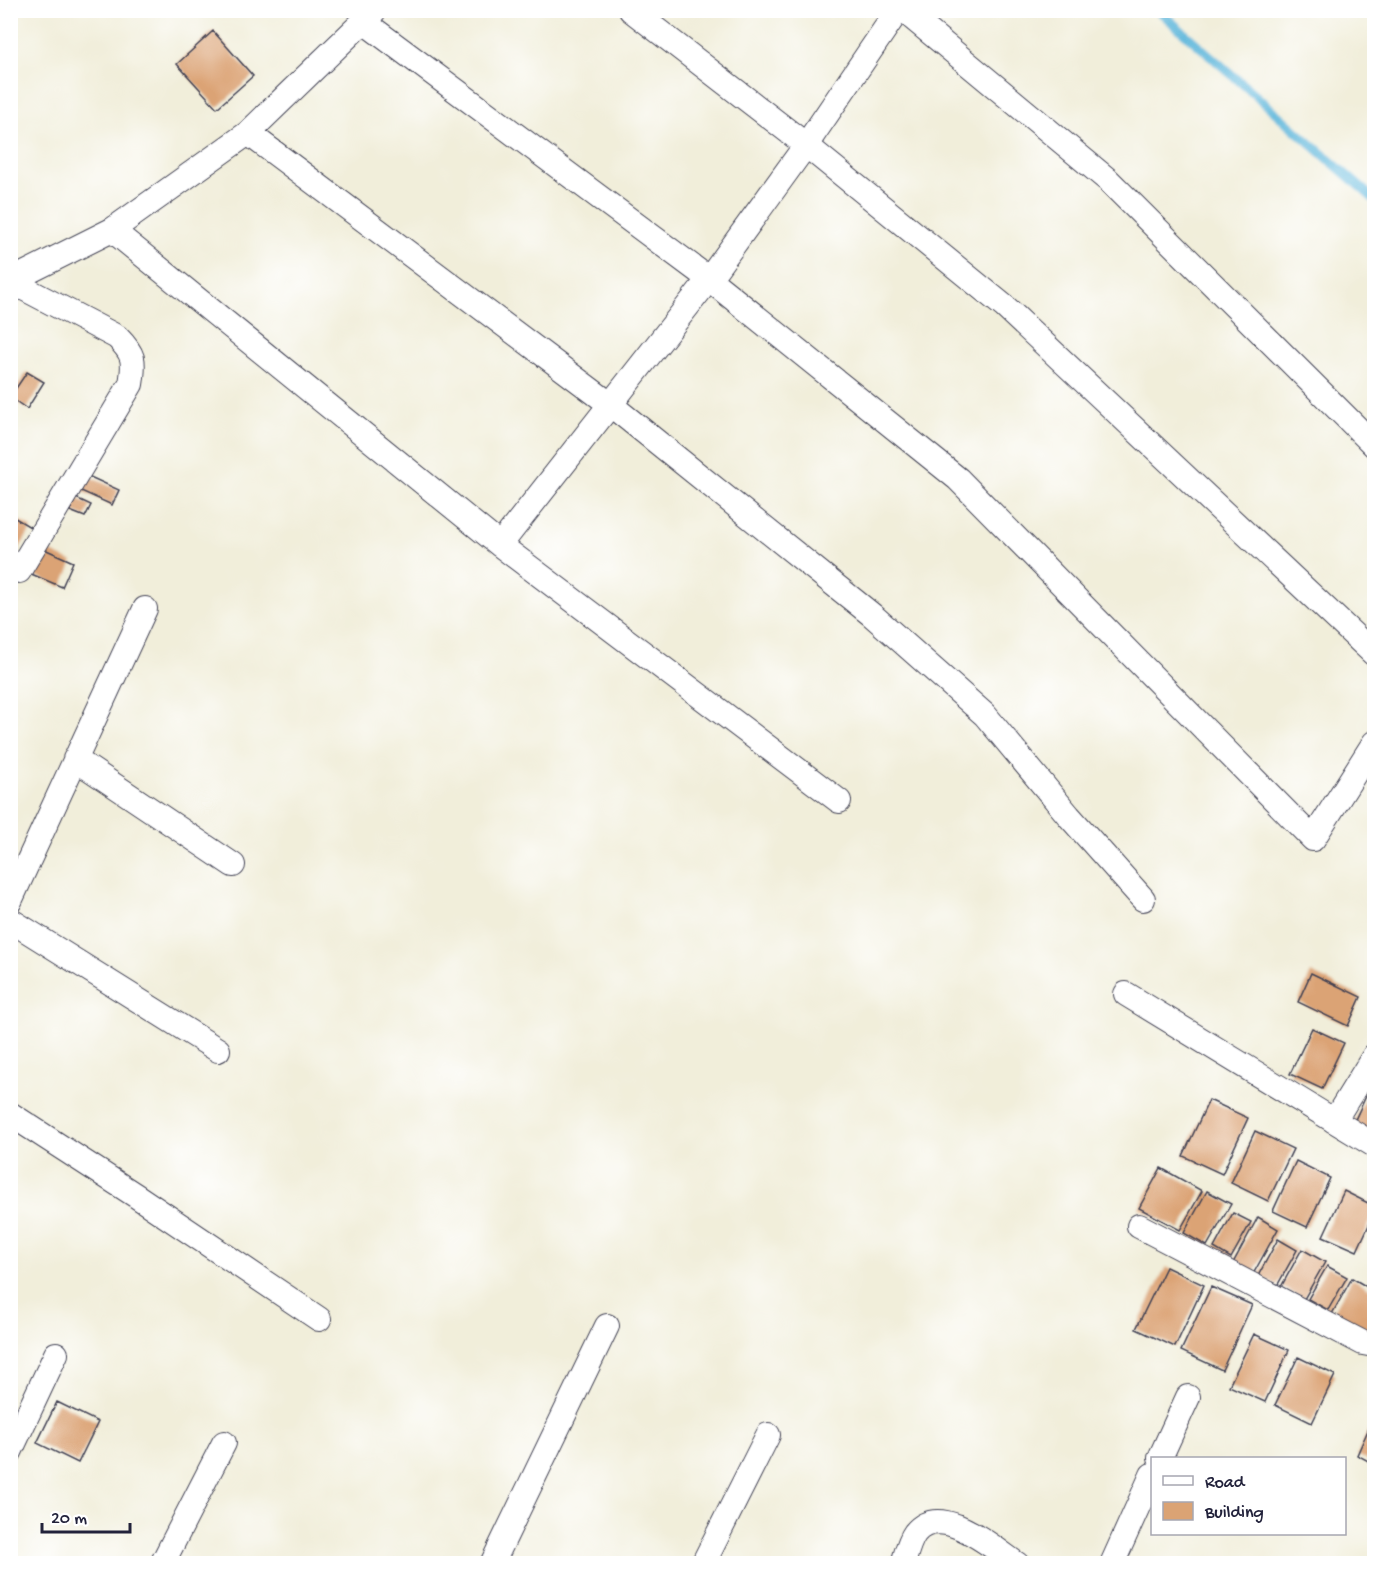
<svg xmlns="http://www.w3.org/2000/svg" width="1385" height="1574" viewBox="0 0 1385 1574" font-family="'Gochi Hand',sans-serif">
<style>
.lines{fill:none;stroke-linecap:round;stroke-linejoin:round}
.stream{stroke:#5cb6da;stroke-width:9}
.building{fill:#dba374}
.street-casing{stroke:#414153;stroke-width:26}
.street{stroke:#fff;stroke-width:24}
</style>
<rect width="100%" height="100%" fill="#fff"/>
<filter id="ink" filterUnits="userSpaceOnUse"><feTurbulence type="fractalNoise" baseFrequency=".0167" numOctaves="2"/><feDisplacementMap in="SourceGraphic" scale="12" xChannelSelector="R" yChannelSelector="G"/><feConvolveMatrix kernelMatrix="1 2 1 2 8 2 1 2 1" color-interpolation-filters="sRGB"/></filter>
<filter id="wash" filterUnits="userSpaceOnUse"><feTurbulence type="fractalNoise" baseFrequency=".008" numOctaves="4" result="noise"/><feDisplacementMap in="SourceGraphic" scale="24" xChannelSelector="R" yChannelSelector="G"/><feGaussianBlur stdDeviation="1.35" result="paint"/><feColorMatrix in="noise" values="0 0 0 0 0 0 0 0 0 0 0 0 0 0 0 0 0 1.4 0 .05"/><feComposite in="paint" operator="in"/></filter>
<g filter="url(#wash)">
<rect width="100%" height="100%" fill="#f1eeda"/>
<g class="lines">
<path class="stream" d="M1158,10L1374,199"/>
</g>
<g id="blocks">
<path class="building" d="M213,31L253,76L217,108L177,64Z
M27,372L44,382L27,409L10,397Z
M88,476L119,490L112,505L81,491Z
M76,498L91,505L85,517L70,511Z
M10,515L32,528L10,563Z
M40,547L73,562L62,587L29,573Z
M1311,973L1361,997L1348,1026L1298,1002Z
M1312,1028L1344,1043L1322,1089L1290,1074Z
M1374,1079V1135L1353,1124Z
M1209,1100L1248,1118L1222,1174L1183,1156Z
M1255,1131L1293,1149L1268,1201L1231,1183Z
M1296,1161L1330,1178L1307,1227L1273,1211Z
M1161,1168L1202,1191L1180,1230L1139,1208Z
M1207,1191L1231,1204L1207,1246L1184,1233Z
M1344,1191L1374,1206V1214L1357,1251L1323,1236Z
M1233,1213L1251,1222L1231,1258L1214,1248Z
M1258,1217L1278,1229L1252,1276L1232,1265Z
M1278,1239L1297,1250L1277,1286L1258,1276Z
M1302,1249L1325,1262L1304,1299L1281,1287Z
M1327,1266L1347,1277L1328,1310L1308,1299Z
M1166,1267L1204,1285L1175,1347L1136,1329Z
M1352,1278L1374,1291V1338L1332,1314Z
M1211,1287L1252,1305L1222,1370L1181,1351Z
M1254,1334L1289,1350L1265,1402L1229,1386Z
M1298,1357L1335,1375L1312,1423L1275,1405Z
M57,1402L98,1422L78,1463L37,1443Z
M1369,1428L1374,1431V1464L1357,1455Z"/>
</g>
</g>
<g filter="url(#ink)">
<use href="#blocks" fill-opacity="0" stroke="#414153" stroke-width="1.5"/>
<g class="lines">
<g class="street-casing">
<path id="street" d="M631,10L806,145L1005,307L1374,654
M903,10L1108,180L1374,445
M364,22L709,279L958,479L1313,839L1374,743
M248,133L611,405L872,615L985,715L1069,816L1143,899
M112,230L500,545L839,801
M10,281L112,230L248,133L374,11
M10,281L117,337C134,354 135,360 131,384L19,571
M500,545L709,279L806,145L898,10
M75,759L233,865
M10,901L145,609
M10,920L218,1050
M1126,994L1374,1145
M10,1114L135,1195L319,1319
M1334,1121L1374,1056
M1139,1226L1363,1343L1374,1345
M10,1452L56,1354
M1160,1458L1188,1397
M162,1564L224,1443
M492,1564L607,1326
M703,1564L768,1435
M903,1564C906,1554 909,1541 915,1533C941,1501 993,1548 1017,1564
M1112,1564L1152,1475"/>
</g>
<use href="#street" class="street"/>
</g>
</g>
<rect width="1385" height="1574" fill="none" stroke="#fff" stroke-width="36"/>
<rect x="1151" y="1457" width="195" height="78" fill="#ffffff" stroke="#a7a7b1" stroke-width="1.5"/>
<rect x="1163" y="1476" width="30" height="9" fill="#ffffff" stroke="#a7a7b1" stroke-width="1.5"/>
<text x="1205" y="1487" font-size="18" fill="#22223b">Road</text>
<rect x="1163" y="1502" width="30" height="18" fill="#dba374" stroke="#a7a7b1" stroke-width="1.5"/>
<text x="1205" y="1517" font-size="18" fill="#22223b">Building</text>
<path d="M42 1523v9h88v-9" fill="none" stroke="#22223b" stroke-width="3"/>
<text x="51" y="1523" font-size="18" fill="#22223b" stroke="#ffffff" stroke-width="4.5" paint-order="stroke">20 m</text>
</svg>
